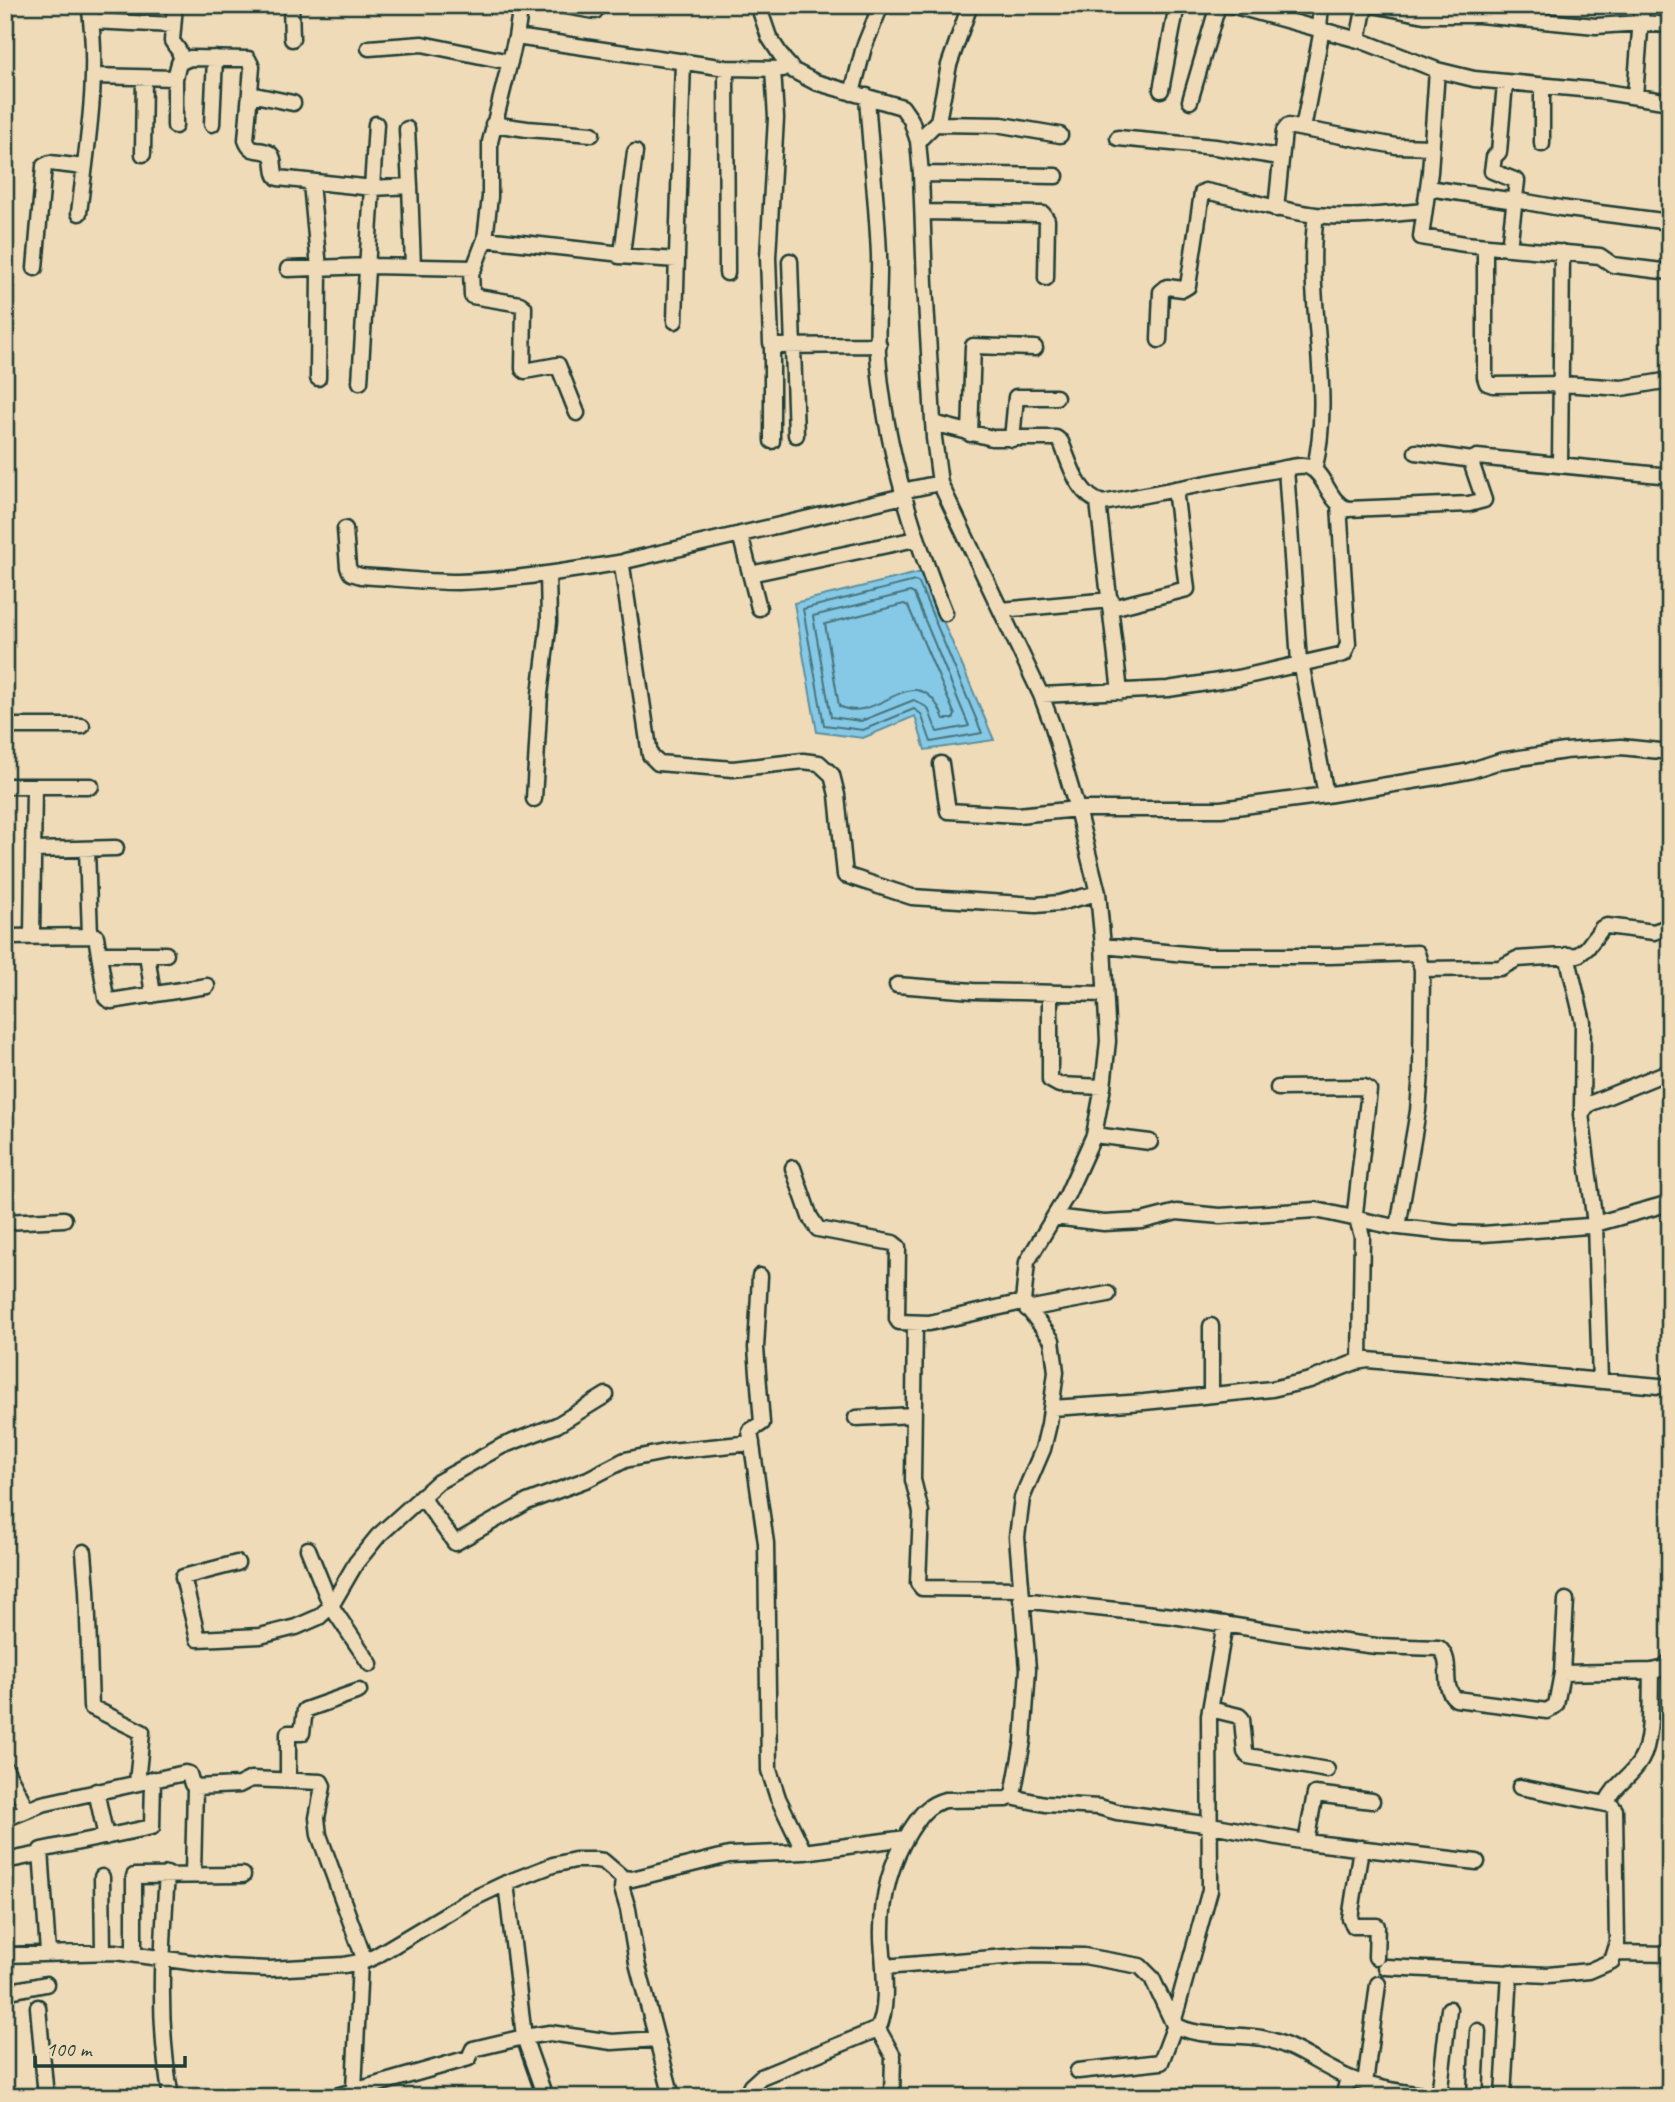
<svg xmlns="http://www.w3.org/2000/svg" width="1675" height="2102" viewBox="0 0 1675 2102" font-family="Caveat,sans-serif">
<style>
.water{fill:#86c9e7;stroke:#5d919f;stroke-width:2}
.lines{fill:none;stroke-linecap:round;stroke-linejoin:round}
.shore{stroke:#48757c;stroke-width:2}
.minor-casing{stroke:#1f3d34;stroke-width:19}
.minor{stroke:#f0dbb9;stroke-width:14}
</style>
<rect width="100%" height="100%" fill="#f0dbb9"/>
<filter id="ink" filterUnits="userSpaceOnUse"><feTurbulence type="fractalNoise" baseFrequency=".0143" numOctaves="2"/><feDisplacementMap in="SourceGraphic" scale="14" xChannelSelector="R" yChannelSelector="G"/><feConvolveMatrix kernelMatrix="1 2 1 2 8 2 1 2 1" color-interpolation-filters="sRGB"/></filter>
<g filter="url(#ink)">
<path class="water" d="M922,572L994,740L925,750L915,716L863,738L817,732L794,603Z"/>
<g class="lines">
<path class="shore" d="M915,581L919,583L982,733L931,742L921,714L914,709L863,730L824,725L803,609Z
M910,592L914,594L969,726L937,732L928,708L914,700L861,721L831,717L813,616Z
M904,604L908,606L955,715L953,719H944C917,651 879,727 839,706L825,624Z"/>
<g class="minor-casing">
<path id="minor" d="M175,5L172,41L179,51L182,61
M291,5L292,39
M559,5L595,11
M1231,5L1362,41L1437,70L1474,79L1592,90L1670,102
M1373,5L1424,15H1479L1596,26L1641,23L1670,25
M92,21L173,25
M1319,28L1321,5
M516,37L726,68L783,69
M1358,40L1365,5
M369,48L422,44L510,62
M726,68L727,273
M773,69L776,118L768,257L771,343L775,346L879,345
M1437,70L1430,172L1421,237L1465,244L1600,256L1613,265L1670,272
M93,76L175,78
M1505,83L1499,152L1494,157L1492,171L1517,181L1509,248
M1542,86V144
M1161,90L1177,5
M852,93L864,47L881,5
M250,94L293,103
M867,96C870,149 877,202 879,255C880,292 875,330 879,367C887,451 913,535 945,613
M1635,96L1642,5
M1190,101L1218,5
M212,124L215,58
M493,124L527,129L592,134
M936,124L1002,125L1060,135
M175,126V78L179,63L190,58L248,59L252,67L246,140C251,155 259,147 269,153C277,158 271,172 278,178L373,188L410,186L413,267
M407,129L410,186
M1303,129L1322,29
M1118,138L1215,147L1280,157
M918,141L938,121L949,65L970,5
M143,154L144,78
M921,174L1056,176
M311,183L319,268L318,378
M1428,188L1515,201
M1515,200L1560,208L1670,222
M1276,209L1284,131L1288,126L1396,146L1432,147
M923,212L1043,214L1047,220L1046,278
M79,213C87,145 100,73 89,5
M485,239L622,254L635,152
M1485,246V377L1487,383L1493,385L1563,384L1622,388L1670,380
M619,256L677,260
M790,261L796,435
M35,268L44,166L50,163L84,167
M288,269L369,266L474,268L485,239L490,197V142L516,37L521,5
M471,269L472,296L520,304L524,307L523,369L525,371L558,365L577,413
M675,321L683,61
M1159,340L1161,292L1167,287L1183,289L1188,286L1202,193L1205,191C1242,198 1278,211 1316,215C1352,219 1388,214 1424,211
M772,346V441
M360,382L376,124
M933,423L992,438H1056L1061,442C1070,463 1077,496 1103,503L1286,468C1293,467 1302,464 1309,467C1326,474 1328,503 1348,509L1469,504L1484,500L1471,462L1473,459L1477,457L1670,476
M970,434L973,346L1035,348
M1012,439L1016,397H1056
M1416,452L1472,460
M1560,465L1562,252
M1286,468L1299,662
M1314,470C1335,391 1304,297 1316,215
M902,491L940,483
M904,496L625,561L622,566L650,755L658,763L733,769L803,761L819,763L832,775L837,795L845,875L912,897L1036,905L1059,903L1098,893
M1098,502L1120,692
M345,529L348,567L351,573L361,576C393,578 426,582 458,582C514,580 568,571 624,562
M740,534L759,608
M750,574L916,539
M1112,608L1187,589L1175,489
M1001,610L1111,600
M1301,662L1326,795
M1041,695L1168,689L1238,678L1344,654L1348,644L1339,505
M5,726H82
M941,764L948,811L1018,815L1077,809H1221L1326,795L1443,776L1469,771L1500,761L1565,751L1621,747L1670,752
M5,786H91
M534,799L540,694L549,622L548,574
M87,849L90,935
M34,850L116,848
M32,936L34,786
M5,937L96,936L106,998L111,1001L207,986
M1103,946L1206,956H1330L1417,953L1422,969L1421,1072L1418,1111L1398,1227
M100,954H166
M147,954L153,995
M1567,955L1583,1022L1582,1110
M1422,969L1500,968L1517,959L1578,955L1587,948L1602,928L1607,926L1654,932L1670,926
M897,985L973,991L1105,994
M1050,993V1080L1059,1085L1103,1087
M1278,1088L1364,1087L1369,1090L1355,1213L1362,1236L1360,1361
M1094,1135L1150,1142
M793,1168L810,1217L818,1229L893,1243L898,1247L897,1319L899,1322L929,1323L1023,1302
M1054,1217L1104,1223L1142,1221L1177,1212L1220,1216L1316,1210L1390,1226L1453,1233L1483,1234L1588,1226L1670,1203
M5,1222L64,1219
M760,1276L756,1348L762,1423L750,1431L766,1543L769,1770L778,1798L804,1852
M1027,1309L1108,1294
M915,1323L913,1480L921,1512L918,1583L922,1588L1021,1589
M1600,1381L1595,1224L1581,1114L1589,1104L1670,1071
M1211,1395V1326
M1052,1408L1144,1402L1272,1389L1310,1380L1356,1362L1368,1360L1670,1387
M856,1418L913,1415
M421,1496L455,1543L527,1502L588,1479L625,1460L670,1451L752,1443
M308,1549L331,1606L370,1664
M84,1552L87,1590L91,1707L142,1732L137,1783
M237,1563L183,1577L198,1639L260,1636L296,1627L319,1617L331,1606L356,1563L378,1536L438,1482L502,1446L557,1425L606,1395
M1021,1600L1173,1616L1299,1636L1376,1646L1439,1648C1455,1662 1439,1686 1456,1699L1547,1711L1556,1705L1562,1673L1653,1671L1665,1668L1670,1661
M1562,1673L1566,1600
M1210,1709L1239,1716L1242,1719L1245,1752L1248,1756L1327,1770
M5,1768L27,1809
M288,1780V1733H302L305,1710L359,1691
M96,1791L106,1837
M1011,1797L1045,1804L1099,1807L1117,1812L1211,1825L1306,1842L1477,1862
M1606,1804C1615,1783 1631,1778 1641,1760C1653,1740 1650,1695 1651,1671
M5,1819L42,1804L185,1773L189,1774L192,1784L195,1787L239,1785L251,1779L321,1782L323,1786L317,1818L319,1835L365,1961
M1306,1842L1315,1794L1372,1801
M1361,1848L1350,1919L1354,1926H1377L1376,1957
M5,1861L40,1854
M167,1874C162,1949 157,2022 171,2097
M193,1874L195,1787
M102,1877L103,1952
M623,1878L622,1889L628,1909L637,1963L672,2097
M506,1883L524,2037L545,2097
M48,1953L41,1850L152,1827L153,1779
M134,1953V1876L243,1875
M1616,1953L1670,1954
M5,1955L115,1952L226,1967L269,1969L344,1965L365,1961L376,1956L468,1901L506,1883L553,1865L575,1860H596L603,1861L623,1878L632,1879L729,1855L804,1852L906,1838
M884,1967L1029,1955L1084,1956L1140,1966L1152,1978L1173,2023C1192,2039 1238,2033 1262,2038C1294,2044 1320,2066 1349,2078C1378,2090 1407,2093 1438,2097
M1386,1967L1548,1975L1589,1971L1612,1961L1617,1945L1615,1810L1611,1805L1520,1787
M5,1992L46,1984
M38,2007L46,2097
M1173,2023L1210,1890L1209,1716L1225,1624
M878,2029L893,2056L892,2097
M1078,2071L1161,2062L1175,2025
M1365,2084L1378,1984
M333,2097L469,2058L473,2049L524,2037L550,2033L612,2042L657,2039
M356,2097L354,2090L360,1962
M746,2097L751,2086L761,2077L878,2029C890,2006 883,1964 882,1938C881,1901 890,1863 910,1831C920,1816 926,1805 945,1800L1007,1799L1013,1795L1023,1741L1028,1669L1017,1537L1022,1498L1043,1449L1049,1424L1056,1372L1052,1340L1023,1302L1027,1262L1067,1195L1094,1135L1103,1087L1108,1041L1103,946L1098,893L1077,809L1053,727L1041,695L940,483L934,438L925,284L921,174L918,141L911,120L902,107L815,82L794,71L784,60L769,37L758,5
M1343,2097L1348,2078
M1439,2097L1449,2009
M1475,2097L1478,2031
M1503,2097L1510,1972"/>
</g>
<use href="#minor" class="minor"/>
</g>
</g>
<rect width="1675" height="2102" fill="none" stroke="#f0dbb9" stroke-width="28"/>
<rect x="14" y="14" width="1647" height="2074" fill="none" stroke="#1f3d34" stroke-width="2.5" filter="url(#ink)"/>
<path d="M35 2056v10h150v-10" fill="none" stroke="#1f3d34" stroke-width="3.5"/>
<text x="46" y="2056" font-size="21" fill="#1f3d34" stroke="#f0dbb9" stroke-width="5" paint-order="stroke">100 m</text>
</svg>
